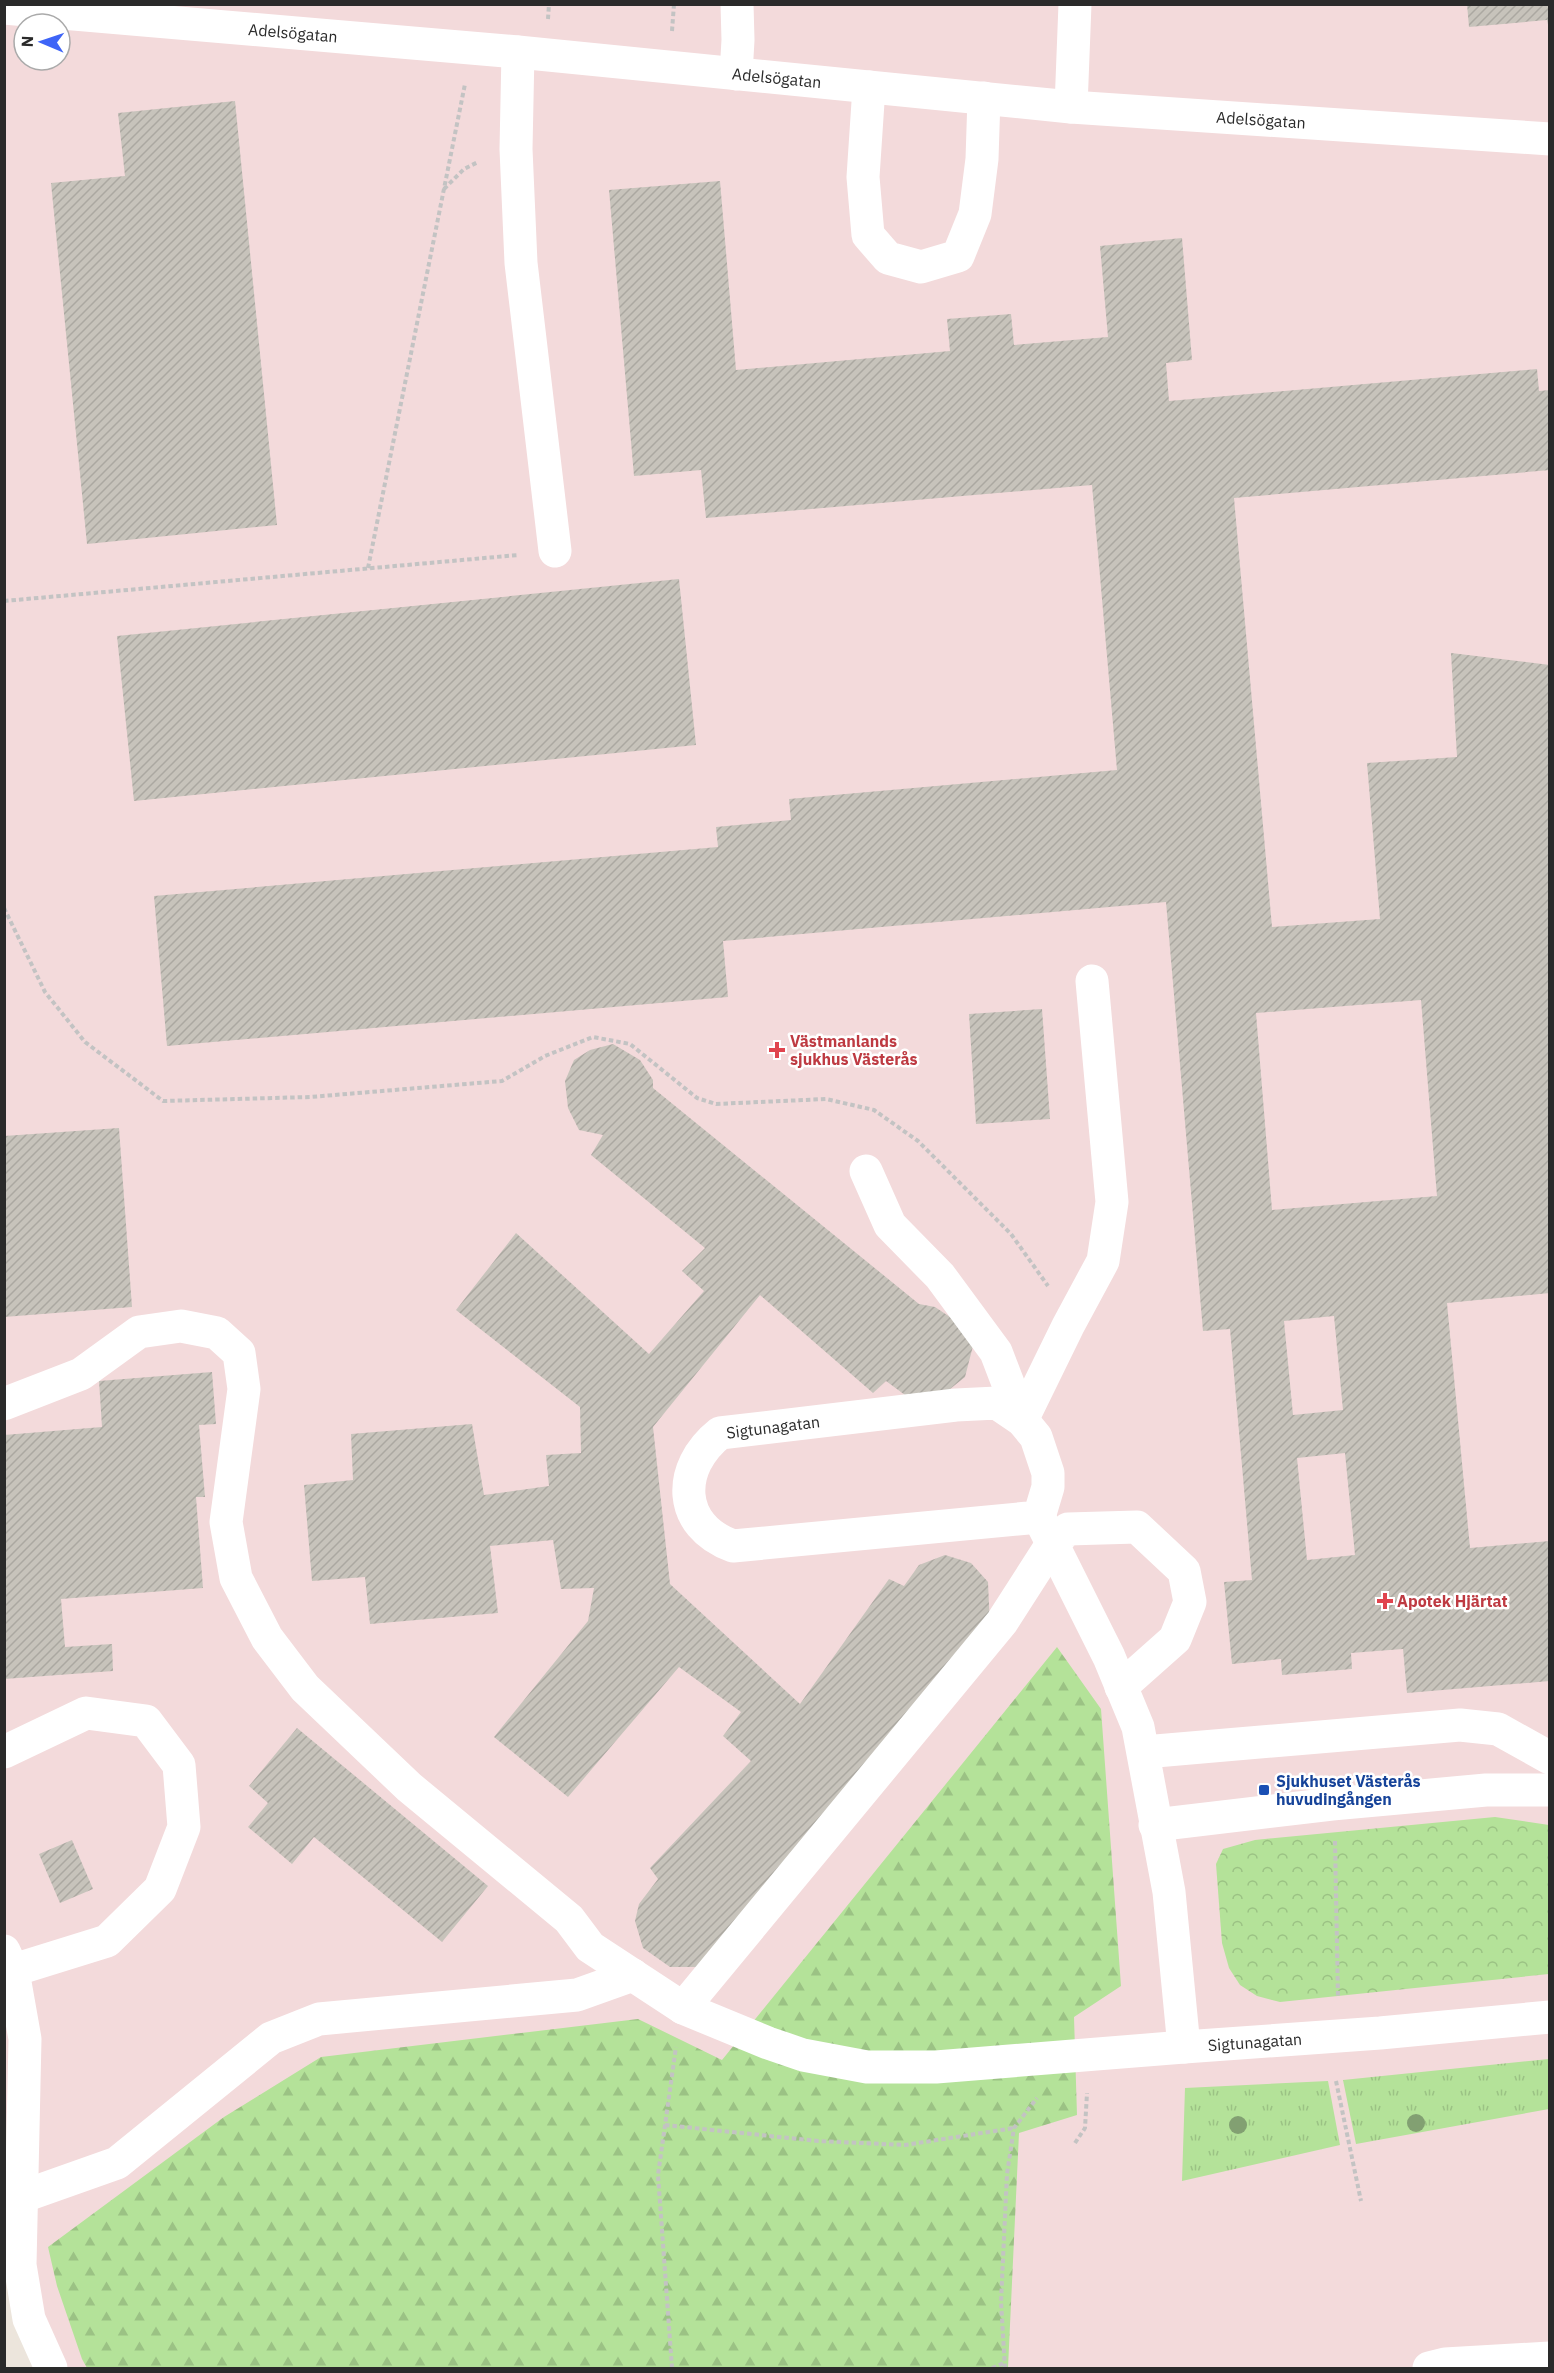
<svg xmlns="http://www.w3.org/2000/svg" width="1554" height="2373" viewBox="0 0 1554 2373" font-family="'IBM Plex Sans',sans-serif">
<style>
.medical{fill:#f3dadb;fill-rule:evenodd}
.grass{fill:url(#grass-tufts)}
.forest{fill:url(#forest-firs)}
.park{fill:url(#park-crowns)}
.building{fill:url(#building-hatch);fill-rule:evenodd}
.lines{fill:none;stroke-linecap:round;stroke-linejoin:round}
.path{stroke:#c3c3c3;stroke-width:4;stroke-dasharray:4.5 3;stroke-linecap:butt}
.minor{stroke:#fff;stroke-width:33}
.tree{fill:#82a072}
.health-dot{fill:#e0444e;stroke:#fff;stroke-width:2}
.transit-dot{fill:#1a4fb4;stroke:#fff;stroke-width:2}
.labels{text-anchor:middle;dominant-baseline:central;stroke-width:5;stroke-linejoin:round;paint-order:stroke}
.street-label{font-size:16px;fill:#2a2a2a;stroke:#fff}
.health-label{font-size:16px;font-weight:bold;fill:#be3a42;stroke:#fff;text-anchor:start}
.transit-label{font-size:16px;font-weight:bold;fill:#164399;stroke:#fff;text-anchor:start}
</style>
<defs>
<pattern id="grass-tufts" width="24" height="20" patternUnits="userSpaceOnUse" patternTransform="scale(1.5)"><rect width="24" height="20" fill="#b4e299"/><path d="M3 7l-1-3M5 7V3M7 7l1-3M15 17l-1-3M17 17v-4M19 17l1-3" fill="none" stroke="#9bc284"/></pattern>
<pattern id="forest-firs" width="22" height="20" patternUnits="userSpaceOnUse" patternTransform="scale(1.5)"><rect width="22" height="20" fill="#b4e299"/><path d="M5 1l3.5 6h-7zM16 11l3.5 6h-7z" fill="#9bc284"/></pattern>
<pattern id="park-crowns" width="20" height="18" patternUnits="userSpaceOnUse" patternTransform="scale(1.5)"><rect width="20" height="18" fill="#b4e299"/><path d="M2 6a3 3 0 1 1 6 0M12 15a3 3 0 1 1 6 0" fill="none" stroke="#9bc284"/></pattern>
<pattern id="building-hatch" width="6" height="6" patternUnits="userSpaceOnUse" patternTransform="scale(1.5)"><rect width="6" height="6" fill="#c7c3bb"/><path d="M-1 1l2-2M0 6l6-6M5 7l2-2" fill="none" stroke="#aba8a1"/></pattern>
</defs>
<rect width="100%" height="100%" fill="#ece5dc"/>
<path class="medical" d="M4,5H1549V2368H39L8,2180L4,2040ZM24,24H60V60H24Z"/>
<path class="grass" d="M1549,2059V2109L1356,2144L1343,2080Z
M1328,2081L1340,2145L1182,2181L1185,2088Z"/>
<path class="forest" d="M1057,1647L1101,1709L1121,1986L1074,2017L1077,2115L1019,2133L1008,2368H87L82,2359L57,2286L48,2247L224,2117L321,2057L638,2019L722,2060Z"/>
<path class="park" d="M1495,1817L1549,1825V1974L1280,2002L1257,1996L1240,1985L1229,1968L1222,1943L1216,1864L1223,1849L1255,1840Z"/>
<path class="building" d="M1467,4H1550V34L1547,20L1469,27Z
M235,101L277,525L87,544L51,183L125,176L118,113Z
M720,181L736,370L950,351L947,319L1011,314L1014,345L1108,337L1100,246L1182,238L1192,360L1166,363L1169,401L1537,369L1539,391L1550,390V470L1234,498L1272,927L1380,919L1367,763L1457,757L1451,653L1550,665V1293L1447,1303L1470,1548L1550,1541V1681L1407,1693L1403,1649L1351,1653L1352,1669L1282,1675L1281,1659L1232,1664L1224,1582L1252,1580L1230,1329L1203,1331L1166,902L723,941L728,997L167,1046L154,896L718,847L716,827L791,820L789,799L1117,770L1092,485L706,518L701,470L634,476L609,190ZM1421,1000L1437,1196L1272,1210L1256,1013ZM1334,1316L1343,1410L1293,1415L1284,1321ZM1345,1453L1355,1555L1307,1560L1297,1458Z
M679,579L696,745L134,801L117,636Z
M1042,1009L1050,1119L976,1124L969,1014Z
M613,1044L640,1060L653,1080V1088L919,1304L935,1307L956,1321L973,1346L965,1377L940,1397L905,1395L886,1381L873,1393L760,1295L653,1427L670,1584L800,1704L889,1579L904,1586L919,1565L945,1555L971,1563L988,1582L990,1628L704,1967H670L643,1948L635,1921L639,1904L658,1879L650,1868L751,1761L723,1736L741,1712L679,1667L568,1797L494,1737L588,1621L594,1588L561,1589L553,1540L490,1546L498,1613L370,1624L365,1577L312,1581L304,1485L353,1480L351,1434L472,1424L484,1495L549,1486L546,1455L581,1453L580,1407L456,1310L516,1233L649,1354L704,1291L682,1271L705,1248L591,1155L603,1135L579,1130L568,1108L565,1081L574,1060L590,1050Z
M119,1128L132,1307L4,1317V1136Z
M212,1372L216,1424L199,1425L205,1497H196L203,1588L61,1599L65,1647L112,1644L113,1671L4,1679V1435L102,1427L99,1381Z
M297,1728L488,1886L442,1942L314,1837L292,1864L248,1827L268,1803L249,1786Z
M72,1840L93,1889L60,1903L39,1854Z"/>
<g class="lines">
<path class="path" d="M548,19L549,4
M672,31L674,4
M444,189L464,169L478,162
M368,568L465,84
M4,601L518,555
M4,908L45,992L85,1042L163,1101L310,1097L502,1081L545,1056L593,1037L630,1044L697,1098L716,1104L826,1099L874,1110L918,1141L1011,1234L1048,1286
M1335,1841L1338,1998
M1336,2081L1361,2201
M665,2125L818,2141L905,2145L1014,2128
M1075,2143L1085,2128L1087,2093
M672,2368L658,2175L676,2047
M992,2368L1004,2363
M1005,2368L1001,2302L1007,2174L1014,2128L1037,2098"/>
<g class="minor">
<path id="s1" d="M4,8L518,52L1071,107L1550,139"/>
<path d="M518,52L516,149L521,263L555,551"/>
<path d="M736,74L738,40L737,4"/>
<path d="M869,87L863,177L868,235L888,258L921,267L958,256L975,214L982,159L984,98"/>
<path d="M1071,107L1075,4"/>
<path d="M866,1171L890,1225L940,1276L996,1352L1022,1420"/>
<path d="M997,1403L1022,1420L1036,1437L1048,1473V1487L1039,1517L733,1546C677,1526 676,1468 720,1433L956,1405Z"/>
<path d="M4,1404L81,1374L139,1332L181,1326L217,1333L239,1353L244,1389L226,1522L236,1578L267,1638L305,1688L409,1787L569,1919L590,1947L683,2008L768,2043L803,2055L867,2067H936L1184,2047"/>
<path d="M1022,1420L1068,1326L1103,1261L1112,1202L1092,981"/>
<path id="s2" d="M1039,1517L1109,1657L1138,1727L1169,1892L1184,2047L1380,2033L1550,2017"/>
<path d="M4,1752L86,1713L146,1721L179,1765L184,1827L160,1889L107,1941L4,1973"/>
<path d="M1144,1752L1460,1725L1498,1729L1550,1758"/>
<path d="M1155,1825L1332,1804L1486,1790H1550"/>
<path d="M4,1951L13,1971L25,2039L20,2265L29,2319L51,2368"/>
<path d="M683,2008L1002,1622L1052,1544L1068,1529L1137,1527L1184,1571L1190,1602L1175,1639L1121,1687"/>
<path d="M21,2197L117,2163L271,2038L319,2019L577,1995L633,1975"/>
<path d="M1429,2368L1445,2364L1550,2358"/>
</g>
</g>
<g class="tree">
<circle cx="1416" cy="2123" r="9"/>
<circle cx="1238" cy="2125" r="9"/>
</g>
<g class="health-dot">
<path d="M774 1041h6v6h6v6h-6v6h-6v-6h-6v-6h6z"/>
<path d="M1382 1592h6v6h6v6h-6v6h-6v-6h-6v-6h6z"/>
</g>
<rect class="transit-dot" x="1258" y="1784" width="12" height="12" rx="3"/>
<g class="labels">
<g class="street-label">
<text stroke="none"><textPath href="#s1" startOffset="290">Adelsögatan</textPath></text>
<text stroke="none"><textPath href="#s1" startOffset="776">Adelsögatan</textPath></text>
<text stroke="none"><textPath href="#s1" startOffset="1262">Adelsögatan</textPath></text>
<text transform="translate(773 1427) rotate(-7)">Sigtunagatan</text>
<text stroke="none"><textPath href="#s2" startOffset="627">Sigtunagatan</textPath></text>
</g>
<g class="health-label">
<text x="790" y="1041">Västmanlands<tspan x="790" dy="18">sjukhus Västerås</tspan></text>
<text x="1397" y="1601">Apotek Hjärtat</text>
</g>
<g class="transit-label">
<text x="1276" y="1781">Sjukhuset Västerås<tspan x="1276" dy="18">huvudingången</tspan></text>
</g>
</g>
<rect width="1554" height="2373" fill="none" stroke="#2a2a2a" stroke-width="12"/>
<g transform="translate(42 42) rotate(272)"><circle r="28" fill="#ffffff" stroke="#aaaaaa" stroke-width="1.5"/>
<path d="M0-4.5L10 22L0 15L-10 22Z" fill="#3e64f7"/>
<text y="-9" font-size="16" font-weight="bold" text-anchor="middle" fill="#2a2a2a">N</text>
</g>
</svg>
